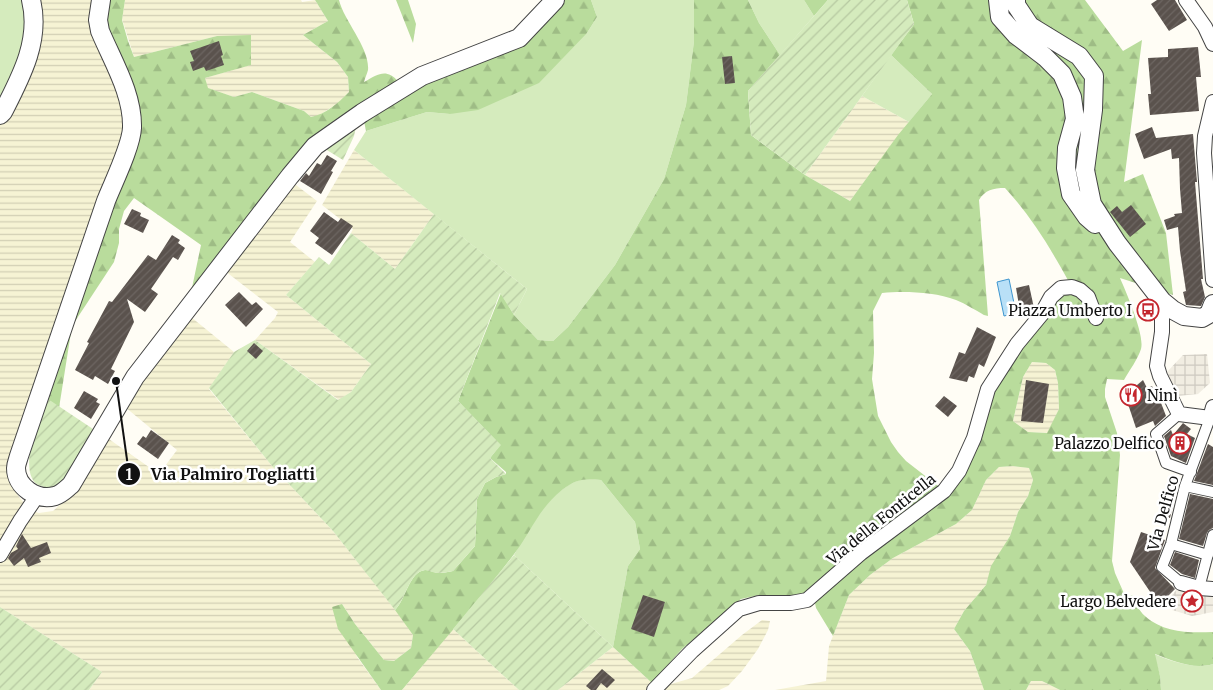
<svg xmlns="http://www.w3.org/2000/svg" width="1213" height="690" viewBox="0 0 1213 690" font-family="Merriweather,serif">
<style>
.farmland{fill:url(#farmland-rules)}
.grass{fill:#d5ebbd}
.forest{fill:url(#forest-firs);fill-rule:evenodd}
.garden{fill:url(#garden-furrows)}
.plaza{fill:url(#plaza-grid)}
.water{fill:#b9e0f7;stroke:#3f96cf}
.building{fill:url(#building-hatch)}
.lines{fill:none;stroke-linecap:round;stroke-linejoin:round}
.pedestrian-casing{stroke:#444;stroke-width:12}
.minor-casing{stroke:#444;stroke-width:16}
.tertiary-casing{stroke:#444;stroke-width:20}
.pedestrian{stroke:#fff;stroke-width:10}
.minor{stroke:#fff;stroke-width:14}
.tertiary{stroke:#fff;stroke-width:18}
.labels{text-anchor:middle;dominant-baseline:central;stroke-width:5;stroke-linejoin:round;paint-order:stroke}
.poi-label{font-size:15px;fill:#111;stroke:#fff;text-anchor:end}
.street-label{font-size:15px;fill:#111;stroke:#fff}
.leader{fill:none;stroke:#111;stroke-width:2}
.callout-dot{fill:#111;stroke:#fff;stroke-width:2}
.mark-label{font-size:15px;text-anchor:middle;font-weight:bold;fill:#fff}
.callout-label{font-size:16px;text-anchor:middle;font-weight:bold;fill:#111;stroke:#fff;stroke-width:5;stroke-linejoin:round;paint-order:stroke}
</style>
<defs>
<pattern id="farmland-rules" width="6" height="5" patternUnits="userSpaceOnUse" patternTransform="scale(1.25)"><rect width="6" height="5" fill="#f6f3d4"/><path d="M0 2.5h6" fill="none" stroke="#d2cfb5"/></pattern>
<pattern id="forest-firs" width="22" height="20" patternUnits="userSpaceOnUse" patternTransform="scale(1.25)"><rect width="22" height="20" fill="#b9dc9c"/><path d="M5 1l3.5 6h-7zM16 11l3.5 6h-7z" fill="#9ebc85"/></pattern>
<pattern id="garden-furrows" width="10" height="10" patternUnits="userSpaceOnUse" patternTransform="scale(1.25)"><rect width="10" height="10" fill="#d5ebbd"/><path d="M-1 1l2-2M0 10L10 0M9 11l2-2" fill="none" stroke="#b6c8a1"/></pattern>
<pattern id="plaza-grid" width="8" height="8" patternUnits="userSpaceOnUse" patternTransform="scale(1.25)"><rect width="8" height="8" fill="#f1ede2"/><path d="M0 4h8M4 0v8" fill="none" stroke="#cecac1"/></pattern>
<pattern id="building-hatch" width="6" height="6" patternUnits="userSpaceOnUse" patternTransform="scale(1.25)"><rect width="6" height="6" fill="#5a524d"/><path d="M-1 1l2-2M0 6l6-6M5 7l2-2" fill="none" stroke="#6d6662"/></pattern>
</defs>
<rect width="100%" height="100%" fill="#fffdf5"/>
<path class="farmland" d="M35,0H96L123,98L125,129L13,482L17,494L29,510L39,513L53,511L79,487L106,437L156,472L162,470L177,450L125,407L143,378L191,317L234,352L209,389L272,466L333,531L401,617L413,635L411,648L394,661L384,660L355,624L342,604L357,657L381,690H89L102,672L0,607V120Z
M125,0H301L302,2L315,0L328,21L303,35L337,62L348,77L349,92L338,103L318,116L311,117L304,111L252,92L234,97L207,88L205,78L250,65L217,36L134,57L122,19Z
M862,96L909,122L850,201L805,175Z
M354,150L434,214L395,269L351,233L353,229L322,205Z
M292,182L317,201L290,242L315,262L286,295L371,364L351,392L339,400L255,340L275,318L278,312L225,271Z
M1032,362L1046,363L1055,370L1058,383L1059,409L1048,433L1028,432L1013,421L1023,377Z
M1013,466L1029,468L1033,480L1028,496L1018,512L1010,536L992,566L986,585L964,611L954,629L970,651L984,690H775L826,681L829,646L849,595L870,575L893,558L956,524L972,510L986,480L999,467Z
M762,620L770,621L768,630L758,649L742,671L728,686L719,690H661L664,686L692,678L742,635Z
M453,629L519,690H402Z
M613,647L652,683L646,690H558Z
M1031,681H1042L1060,690H1026Z"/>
<path class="grass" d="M0,0H25V44L0,107Z
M591,0H694V41L686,105L664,179L615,265L568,327L553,341L538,340L514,315L527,289L354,150L366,131L427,112L450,114L587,33L597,17Z
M748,0H804L814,16L780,55L759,23Z
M891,55L932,94L909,122L862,96Z
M584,478L601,480L635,522L640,549L628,566L613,647L514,555C527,532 541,505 563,489C569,484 577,481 584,478Z
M1154,654C1172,661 1194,670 1213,664V690H1161L1160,676Z"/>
<path class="forest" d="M104,0H125L122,20L128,41L134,57L217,36L251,35V65L205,78L208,88L234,97L252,92L304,111L311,117C326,114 338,103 349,92L348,77L337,62L303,35L328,21L315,0H339C344,21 370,48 368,70C367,74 365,78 364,82C378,74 386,68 398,81L360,105L189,302L201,245L134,198L124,211L119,229V243L114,262L72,326L59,408L45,397L135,131L102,31Z
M396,0H408L416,24L413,43Z
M558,0H591L597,17L587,33L539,83L478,110L450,114L427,112L366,131L364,121L423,79L520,40Z
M694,0H748L759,23L780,55L748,91L751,135L805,175L850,201L898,135L932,94L891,55L914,24L907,0H1085L1123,51L1142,40L1124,182L1143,174L1166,233L1173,295L1120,278C1126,292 1145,335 1141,349C1138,359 1129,371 1124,380L1107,379L1105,389V397L1117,433L1120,455L1112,561L1115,573L1126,598L1132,595C1135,602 1139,611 1145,616C1164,633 1189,633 1213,632V664C1193,670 1174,661 1155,654L1160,676L1161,690H1060L1042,681H1031L1026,690H984L970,651L954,629L964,611L986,585L991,566L1010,536L1018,512L1028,496L1033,480L1029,468L1013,466L999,467L986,480L972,510L956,524L893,558L870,575L849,595L833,636L816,608L814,598L945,493L990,390L1069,282C1051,249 1031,216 1005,188C993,188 985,190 979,200L988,316L984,315C975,310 966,304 956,300C934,292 905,291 882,293L873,311L874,353L872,379L878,416L891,442L898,452L906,461L942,489L807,598L787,600L759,595L741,599L682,649L652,683L613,647L628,566L640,549L635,522L601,480C585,478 576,479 562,490C538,509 530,534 512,557C477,603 439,646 402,690H381L338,629L332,607L342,604L355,624L384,660L394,661L411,648L413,635L395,610C406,599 409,572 425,570C429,570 433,572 437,573C442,573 448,572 453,571L475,546L477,499L485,483L496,477L506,474V472L490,458L500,445L458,401L501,293L514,315L538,340L553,341L568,327L615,265L664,179L686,105L694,41ZM1032,362L1046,363L1055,370L1058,383L1059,409L1047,433L1028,432L1013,421L1023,377Z
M804,0H828L814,16Z"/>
<path class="garden" d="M828,0H907L914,24L805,175L751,135L748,91Z
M356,127L354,136L343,160L322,147Z
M434,214L527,289L514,315L500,293L458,401L501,445L490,458L506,474L496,477L485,483L477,499L475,546L453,571C448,572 442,573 437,573C433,573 429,570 425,570C409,572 406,599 395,610L333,531L272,466L209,388L234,352L255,340L338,400L351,392L371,364L286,295L319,257L329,265L351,233L395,269Z
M45,397L96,431C89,442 74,473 66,480C58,487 50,489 41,486C15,478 39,416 45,397Z
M514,555L613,647L558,690H519L453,629Z
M0,607L102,672L89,690H0Z"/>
<path class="plaza" d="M1207,354L1210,383L1198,394L1177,396L1167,372L1183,355Z
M1181,584L1213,590V612L1192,616L1172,610L1175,602L1169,599Z"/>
<path class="water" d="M1009,279L1016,313L1004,316L997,282Z"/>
<path class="building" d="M1157,0H1175L1187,20L1169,31L1151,4Z
M219,41L223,55L221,56L224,65L206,71L204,67L193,71L190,62L194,61L190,51Z
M1198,47L1201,77H1196L1199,111L1150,115L1148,94H1151L1148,58L1168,57V49Z
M732,56L735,83L725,84L722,57Z
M1152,127L1156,138L1193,134L1197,182H1195L1203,279H1201L1205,297L1201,306L1186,305L1183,292L1186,291L1180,251L1178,227L1167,230L1164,220L1175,216L1174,214L1182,213L1180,189L1179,158L1172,159L1171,149L1144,159L1135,134Z
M327,155L337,161L331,171L333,172L321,194L300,181L306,173L309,176L317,163L321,165Z
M1131,205L1146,224L1130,237L1110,212L1117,206L1122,212Z
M132,209L141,213L140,216L149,220L143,233L124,224Z
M324,212L338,222L341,218L353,226L332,255L315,243L319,238L310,231Z
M172,235L180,240L178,243L185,248L178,260L173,257L151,289L158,294L145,312L127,299L134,322L111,369L115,371L108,384L95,376L93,380L75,370L89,343L87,342L109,301L112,302L148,255L156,260Z
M1029,285L1034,308L1020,311L1016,288Z
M239,292L252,305L256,302L263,309L246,327L225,305Z
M977,327L996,337L984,367L979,364L974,378L969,376L967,382L949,378L959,352L965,354Z
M254,343L263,351L256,359L247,351Z
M1026,380L1049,384L1043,423L1021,421Z
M1143,380L1147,388L1152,386L1156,396L1158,395L1166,416L1155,426L1153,421L1136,428L1125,395Z
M84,391L98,399L96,402L100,404L91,419L74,408Z
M944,396L957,406L948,417L935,406Z
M1183,423L1191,429L1187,434L1195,438L1186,463L1171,456L1164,436L1171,430L1173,435Z
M151,430L169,443L158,459L137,444L143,436L146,438Z
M1208,444L1213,447V485L1194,481Z
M1166,489H1177L1170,518L1161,517Z
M1190,494L1213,499V528L1209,530L1207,533L1203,546L1179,539Z
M1141,532L1165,540L1155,568L1175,589L1159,605L1130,562Z
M22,534L31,548L47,542L51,553L39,558L41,562L28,567L24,558L14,566L8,558L11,553L18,549L16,546Z
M1175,552L1199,560L1195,578L1182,574L1170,565Z
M643,595L665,602L654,637L631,629Z
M602,669L615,680L607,688L601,683L596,690H591L586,686Z"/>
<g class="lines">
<g class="pedestrian-casing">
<path id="pedestrian" d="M1179,414L1156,434L1166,463L1191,472
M1185,486L1213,492
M1171,544L1208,555
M1181,583L1162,567L1171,544L1185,486L1210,418
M1199,588L1213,535"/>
</g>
<g class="minor-casing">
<path id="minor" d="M1186,0L1205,27L1213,44
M1213,102L1205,136L1204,153L1213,280
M1162,301V332L1157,366L1160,376L1179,414L1210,418L1213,407
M0,555L20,521L37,496
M1181,583L1199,588L1213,589
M654,690L692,651L739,609L759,603H791L807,600L861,553L944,491L959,471L974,438L988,389L1017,344L1041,315L1051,297L1061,288L1072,287L1080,290L1088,297L1096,318"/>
</g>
<g class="tertiary-casing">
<path id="tertiary" d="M101,0L98,20L100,31C113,62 133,94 132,128C131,147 113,183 106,201L19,456C18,460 16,464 16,468C16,487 37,501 55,496C62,494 66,489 71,485L135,377L290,176L315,146L362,113L422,76L519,38L555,0
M998,0L1000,17L1016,35L1045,57L1062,74L1072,97L1075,119L1067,148L1066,168L1071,194L1087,217L1095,224
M1016,0V5L1030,26L1079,56L1094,76L1093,110L1085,170L1092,204L1117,243L1162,301L1173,310L1184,316L1202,318L1209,314L1213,304
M0,115L3,112C21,77 41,40 31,0"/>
</g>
<use href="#pedestrian" class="pedestrian"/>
<use href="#minor" class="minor"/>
<use href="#tertiary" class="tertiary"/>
</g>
<defs>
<g id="bus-ring" transform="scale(1.125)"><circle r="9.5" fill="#fff" stroke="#c4262e" stroke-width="1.5"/><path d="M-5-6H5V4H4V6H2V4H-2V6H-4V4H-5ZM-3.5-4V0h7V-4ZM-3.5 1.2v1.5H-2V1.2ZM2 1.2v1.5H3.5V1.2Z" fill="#c4262e"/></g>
<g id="restaurant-ring" transform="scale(1.125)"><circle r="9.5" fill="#fff" stroke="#c4262e" stroke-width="1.5"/><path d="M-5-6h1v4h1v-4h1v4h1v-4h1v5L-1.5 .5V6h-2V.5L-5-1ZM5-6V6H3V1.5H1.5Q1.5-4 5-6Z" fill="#c4262e"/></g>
<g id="building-ring" transform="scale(1.125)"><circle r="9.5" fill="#fff" stroke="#c4262e" stroke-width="1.5"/><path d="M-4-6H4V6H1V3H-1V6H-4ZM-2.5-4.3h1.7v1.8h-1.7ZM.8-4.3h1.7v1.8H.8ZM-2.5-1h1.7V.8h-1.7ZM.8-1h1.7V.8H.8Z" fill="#c4262e"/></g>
<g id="sight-ring" transform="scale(1.125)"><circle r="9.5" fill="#fff" stroke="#c4262e" stroke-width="1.5"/><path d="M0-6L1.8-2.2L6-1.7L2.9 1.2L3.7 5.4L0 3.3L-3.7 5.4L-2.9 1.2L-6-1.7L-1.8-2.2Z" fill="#c4262e"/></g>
</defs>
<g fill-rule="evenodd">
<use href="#bus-ring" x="1148" y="310"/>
<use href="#restaurant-ring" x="1131" y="395"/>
<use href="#building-ring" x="1180" y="443"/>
<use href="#sight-ring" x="1192" y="601"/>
</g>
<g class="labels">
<g class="poi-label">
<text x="1132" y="310">Piazza Umberto I</text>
<text x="1147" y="395" text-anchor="start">Ninì</text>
<text x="1164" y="443">Palazzo Delfico</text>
<text x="1176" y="601">Largo Belvedere</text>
</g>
<g class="street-label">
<text transform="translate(1163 513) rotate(-74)">Via Delfico</text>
<text transform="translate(881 519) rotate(-39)">Via della Fonticella</text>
</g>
</g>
<path class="leader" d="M116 381L129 474"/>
<g class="callout-dot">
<circle cx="116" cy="381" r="5"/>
<circle cx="129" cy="474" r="12"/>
</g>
<g class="mark-label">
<text x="129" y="480">1</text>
</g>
<g class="callout-label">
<text x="233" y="480">Via Palmiro Togliatti</text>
</g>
</svg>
